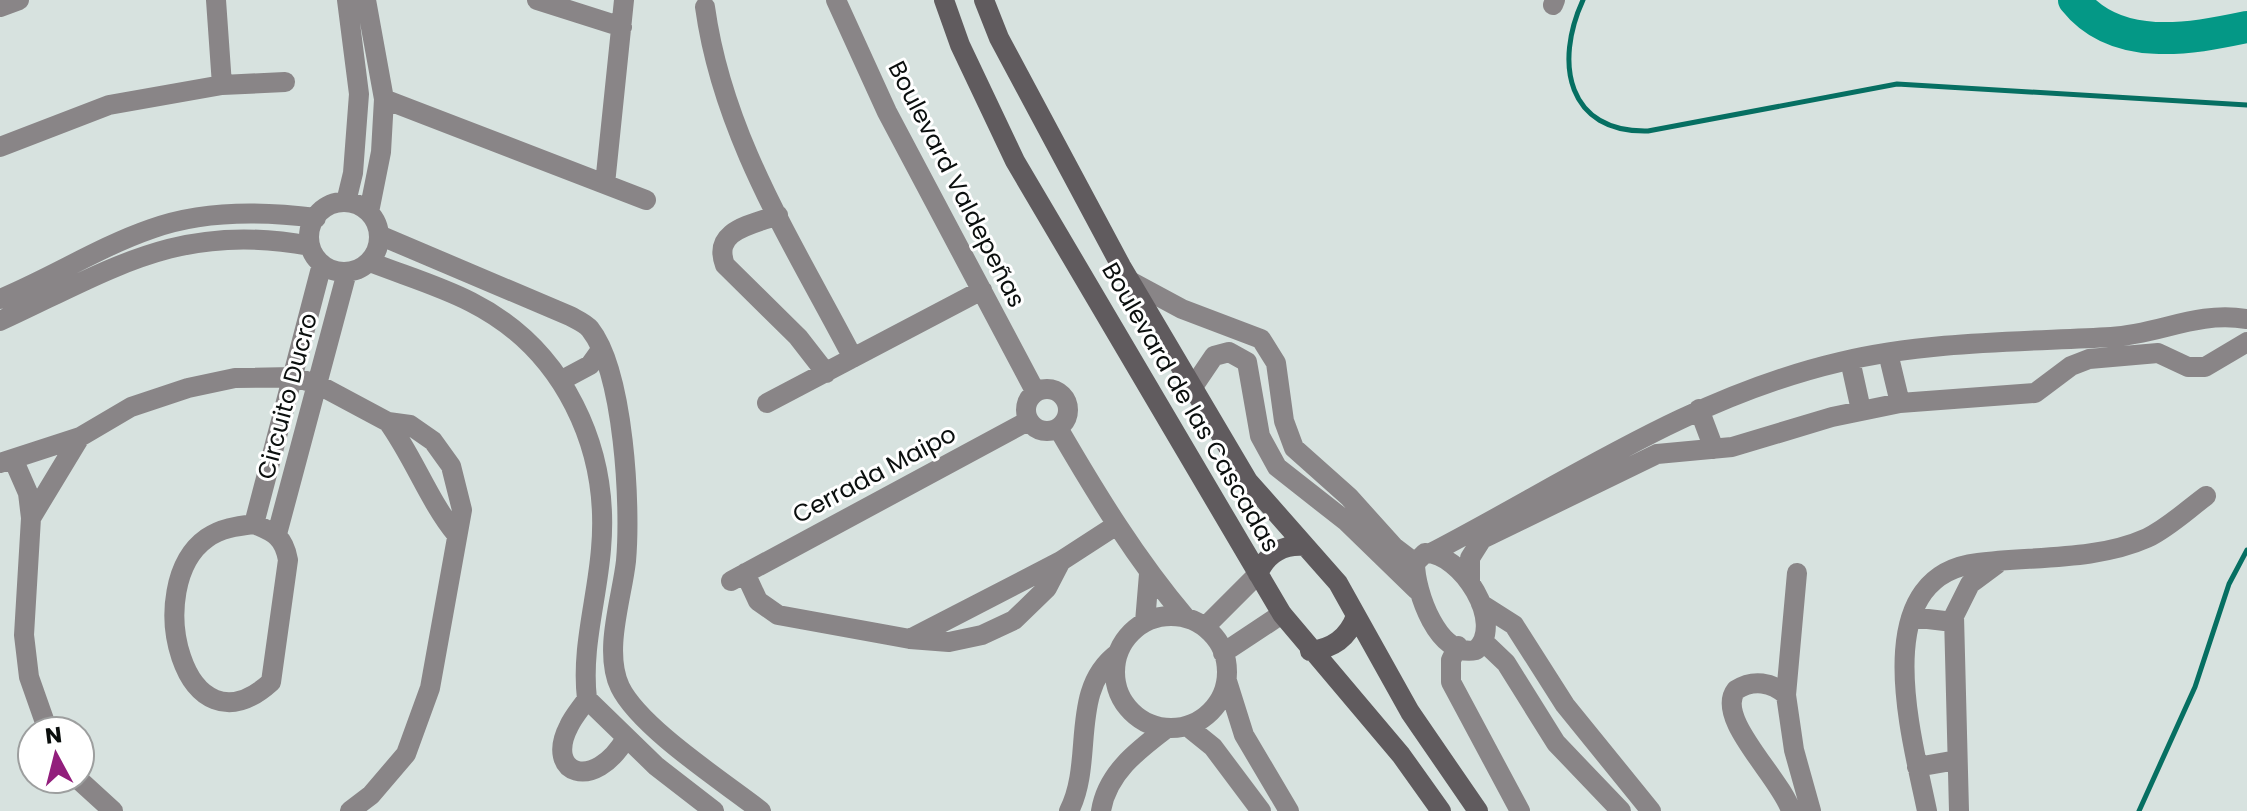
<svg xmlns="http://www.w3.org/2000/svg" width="2247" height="811" viewBox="0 0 2247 811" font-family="Poppins,sans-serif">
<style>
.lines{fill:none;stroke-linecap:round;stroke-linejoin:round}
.stream{stroke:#066f62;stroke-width:5}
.river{stroke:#049886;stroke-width:32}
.street{stroke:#898587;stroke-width:20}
.secondary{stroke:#605b5e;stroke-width:20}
.labels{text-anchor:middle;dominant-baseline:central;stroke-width:6;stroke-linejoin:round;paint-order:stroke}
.street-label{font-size:24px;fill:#0b0f0e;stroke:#fff}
</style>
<rect width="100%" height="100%" fill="#d7e2df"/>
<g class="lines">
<path class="stream" d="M1583,0C1554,63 1567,133 1648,131L1897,84L2247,105
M2139,811L2195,687L2229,584L2247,550"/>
<path class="river" d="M2074,0C2116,53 2190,39 2247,27"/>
<path class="street" d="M216,0L222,85
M366,0L384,99L381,152L369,212
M537,0L622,27
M836,0L887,112L1035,391
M1553,5L1555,0
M0,7L19,0
M705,7C723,137 793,243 853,358
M384,99L646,200
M0,147L109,105L222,85L285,82
M605,184L624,0
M346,202L353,173L359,94L347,0
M309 237a35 35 0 1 1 70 0a35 35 0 1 1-70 0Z
M778,215C751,225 712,230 725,265L798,337L826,373
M379,235L570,316C577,320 585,323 590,329C624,372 631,506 626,561C622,598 603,651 620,687C640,728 724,782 761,811
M370,262C403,275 440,286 471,302C564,349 610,448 601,549C597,600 581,648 587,699L656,766L714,811
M1130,281L1182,309L1261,339L1276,363L1284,421L1294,448L1349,497L1394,547L1415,563
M0,299C51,278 99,247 151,229C203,210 262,211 316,218
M0,321C111,270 180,221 310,246
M1888,353L1900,403
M1850,360L1861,410
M562,380L590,365L600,351
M1193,387L1214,356L1229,352L1247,362L1260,436L1277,467L1347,522L1417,590
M1026 410a21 21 0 1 1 42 0a21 21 0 1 1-42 0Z
M767,403L982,290
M1699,409L1714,449
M388,422C414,458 429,501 456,534
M1058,428C1097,495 1136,559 1186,618
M14,461L28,493L31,518
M0,463L80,437
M254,524C274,532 284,537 288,560L271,682C184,761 140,585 207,538C221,528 238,526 254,524Z
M254,524L322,264
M277,534L347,272
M1425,553C1461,552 1506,624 1476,650C1438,659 1415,591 1415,563Z
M1431,553C1566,483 1690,397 1840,362C1927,341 2022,342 2111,337C2161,334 2195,311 2247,319
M745,573L758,601L778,615L910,639L949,642L982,635L1014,620L1047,588L1061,561L1115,526
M1797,573L1786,695L1794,750L1811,811
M731,581L1028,421
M1470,581V558L1482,539L1657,454L1732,447L1832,417L1900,403L2035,393L2071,366L2089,359L2158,353L2188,367H2205L2247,342
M1481,604L1514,625L1565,705L1651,811
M1115 672a56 56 0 1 1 112 0a56 56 0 1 1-112 0Z
M1911,617L1953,622
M1145,622L1149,574
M1205,627L1258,574
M910,639L1061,561
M1484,642L1506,663L1556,743L1621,811
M1458,646L1451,660V682L1520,811
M1223,653L1282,614
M1227,681L1244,735L1289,811
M1786,695C1772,682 1753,679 1736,690C1714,718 1782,779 1791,811
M587,699C581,708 573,717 569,726C544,774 594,793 626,738
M1187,726L1213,747L1261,811
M48,731L29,677L24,635L31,518L80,437L131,407L188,388L235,378L293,377L317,384L388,422L410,425L433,441L451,466L462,510L430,688L406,754L371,795L350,811
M1917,767L1957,760
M78,779L113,811
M1069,811C1095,760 1068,690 1118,653
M1101,811C1107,773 1138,750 1167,728
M1927,811C1913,741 1864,576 1978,563C2031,556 2096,561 2147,538C2168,528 2187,510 2206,496
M1959,811L1954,616L1970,584L1997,564"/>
<path class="secondary" d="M944,0L960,45L1015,161L1282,614L1401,755L1441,811
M984,0L999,38L1121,266L1248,481L1338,583L1410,712L1478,811
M1258,574C1267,553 1283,544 1305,546
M1310,651C1332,649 1348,638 1356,616"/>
</g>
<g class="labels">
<g class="street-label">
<text transform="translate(957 184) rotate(63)">Boulevard Valdepeñas</text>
<text transform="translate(287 396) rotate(-75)">Circuito Ducro</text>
<text transform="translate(1191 407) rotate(60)">Boulevard de las Cascadas</text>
<text transform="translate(874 474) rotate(-28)">Cerrada Maipo</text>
</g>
</g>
<g transform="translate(56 755) rotate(353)"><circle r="38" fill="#ffffff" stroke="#9d9f9f" stroke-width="2"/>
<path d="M0-6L14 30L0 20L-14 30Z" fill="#921e7c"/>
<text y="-12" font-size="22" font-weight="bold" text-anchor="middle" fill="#0b0f0e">N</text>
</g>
</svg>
